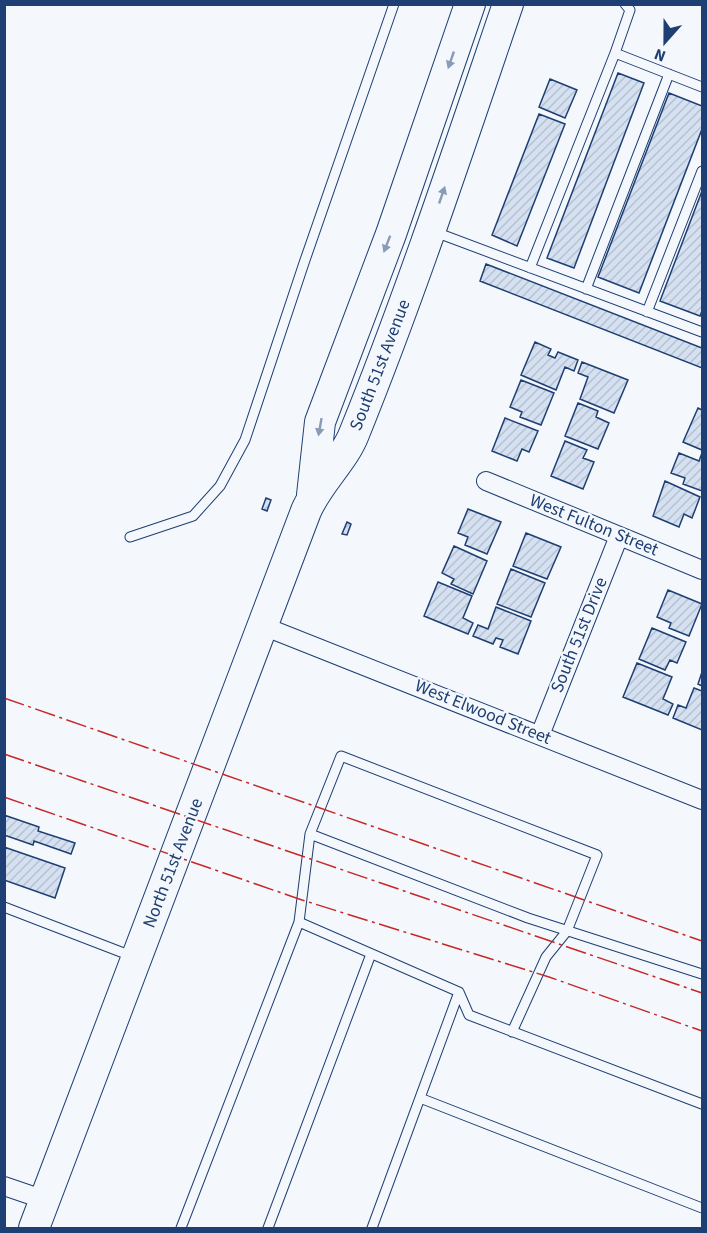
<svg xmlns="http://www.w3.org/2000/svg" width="707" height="1233" viewBox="0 0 707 1233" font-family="'Source Sans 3',sans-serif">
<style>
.building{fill:url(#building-hatch);stroke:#1d3f73;stroke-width:1.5}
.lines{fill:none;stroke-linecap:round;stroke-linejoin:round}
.lane-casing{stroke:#1d3f73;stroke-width:11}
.street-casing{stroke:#1d3f73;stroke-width:20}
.primary-casing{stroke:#1d3f73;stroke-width:32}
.lane{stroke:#f4f7fb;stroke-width:9}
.street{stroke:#f4f7fb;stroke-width:18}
.primary{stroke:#f4f7fb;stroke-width:30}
.power{stroke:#c62828;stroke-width:1.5;stroke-dasharray:21 4.5 3 4.5;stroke-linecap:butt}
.oneway{fill:#889bb7}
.labels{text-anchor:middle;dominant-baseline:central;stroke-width:4.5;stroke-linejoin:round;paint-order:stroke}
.street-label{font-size:18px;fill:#1d3f73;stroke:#f4f7fb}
</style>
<defs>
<pattern id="building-hatch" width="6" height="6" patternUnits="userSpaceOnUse" patternTransform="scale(1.5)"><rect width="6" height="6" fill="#d5e0f0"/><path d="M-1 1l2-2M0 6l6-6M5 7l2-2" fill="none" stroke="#b6c1d1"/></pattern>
</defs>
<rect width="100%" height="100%" fill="#f4f7fb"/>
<path class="building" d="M618,73L644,83L574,268L547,258Z
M550,79L577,90L565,118L539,107Z
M669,93L702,106V129L639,293L598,277Z
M539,114L565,124L517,246L492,235Z
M702,191V311L700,316L660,301Z
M486,264L702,348V368L480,281Z
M535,342L551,349L548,355L555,358L558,352L578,360L574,371L565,367L556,390L521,375Z
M582,362L628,380L614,413L580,399L588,377L578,373Z
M521,380L554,393L541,425L520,417L522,412L510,407Z
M578,403L598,411L596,417L609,423L598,449L565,436Z
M698,408L702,410V450L683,442Z
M505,418L538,431L529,452L522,449L517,461L492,451Z
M565,441L587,450L583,458L594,462L583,489L551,476Z
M679,453L699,461L702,453V491L683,484L685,478L671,473Z
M665,481L700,497L692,518L684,514L679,527L653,516Z
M266,498L271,500L267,511L262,509Z
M468,509L501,522L487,554L465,545L468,537L458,533Z
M347,522L351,524L347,535L342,534Z
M526,533L561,547L547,579L513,566Z
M454,546L487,561L473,594L451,584L454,579L442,573Z
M511,569L545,583L531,617L497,604Z
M438,582L472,596L463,618L473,623L468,634L424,616Z
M668,590L702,604L689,636L669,628L671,623L657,617Z
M496,607L531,621L518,654L500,647L503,640L496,638L493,644L473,636L478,625L488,629Z
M652,628L686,642L677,663L670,660L665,670L639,659Z
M637,663L672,677L663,699L673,704L668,715L623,697Z
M702,672V686L698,684Z
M694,688L702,691V730L673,718L678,705L686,708Z
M4,815L39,827L38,831L75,843L71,854L34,841L33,845L4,835Z
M4,847L65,868L55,898L4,880Z"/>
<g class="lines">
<g class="lane-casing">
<path id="lane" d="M625,4L630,10L615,53L702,87
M435,232L702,332
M530,268L615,53
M586,289L669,74
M647,312L702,171
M130,537L193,516L220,486L245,440L304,263L394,4
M310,834L341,756L597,855L567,931L546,957L512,1032
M4,907L134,957
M299,922L310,834L528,918L702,974
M420,1098L702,1208
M181,1228L299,922L459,992L469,1015L702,1104
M268,1228L371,954
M372,1228L459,992"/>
</g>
<g class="street-casing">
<path id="street" d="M486,481L702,570
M263,626L702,800
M540,735L619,536
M4,1186L45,1200"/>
</g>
<g class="primary-casing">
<path id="primary" d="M312,495L320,422L391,234L470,4
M34,1228L306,511C318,483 344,460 354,434C411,293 459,148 508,4"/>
</g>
<use href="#lane" class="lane"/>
<use href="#street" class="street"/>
<use href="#primary" class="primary"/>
<path class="power" d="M4,698L702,941
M4,754L702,993
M4,797L302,900L549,977L702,1031"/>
</g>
<defs><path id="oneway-solid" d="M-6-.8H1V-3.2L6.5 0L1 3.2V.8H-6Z" transform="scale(1.5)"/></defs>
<g class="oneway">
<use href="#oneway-solid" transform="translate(451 60) rotate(109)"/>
<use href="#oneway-solid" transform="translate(442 195) rotate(-71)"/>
<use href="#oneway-solid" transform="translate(387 244) rotate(111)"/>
<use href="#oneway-solid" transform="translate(320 427) rotate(100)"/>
</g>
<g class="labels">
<g class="street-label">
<text transform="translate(380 365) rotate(-69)">South 51st Avenue</text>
<text transform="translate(594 525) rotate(22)">West Fulton Street</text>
<text transform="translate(579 635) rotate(-68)">South 51st Drive</text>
<text transform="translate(483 712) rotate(22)">West Elwood Street</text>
<text transform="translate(173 863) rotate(-69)">North 51st Avenue</text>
</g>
</g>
<rect width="707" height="1233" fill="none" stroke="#1d3f73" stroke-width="12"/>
<g transform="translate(665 42) rotate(201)" stroke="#f4f7fb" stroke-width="4.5" paint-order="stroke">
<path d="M0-4.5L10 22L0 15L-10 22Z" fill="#1d3f73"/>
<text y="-9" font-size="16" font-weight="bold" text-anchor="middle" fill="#1d3f73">N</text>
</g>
</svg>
